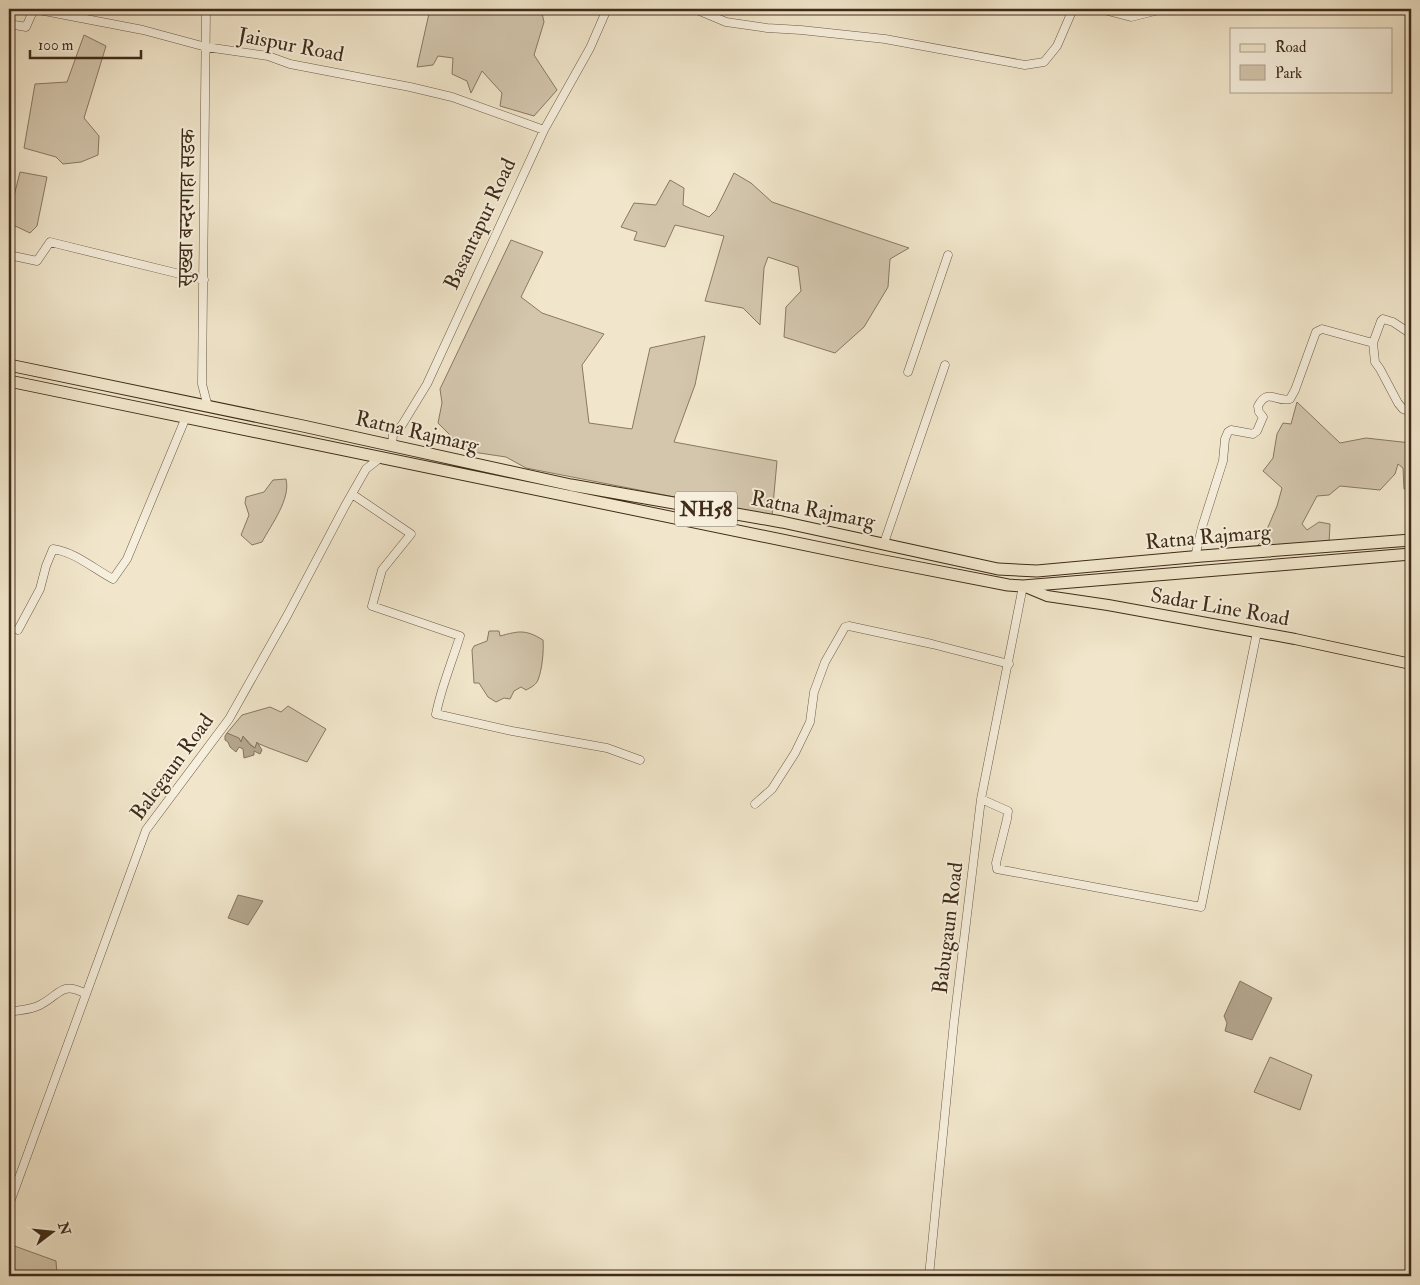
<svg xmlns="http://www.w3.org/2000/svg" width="1420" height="1285" viewBox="0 0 1420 1285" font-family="'IM FELL Double Pica','Noto Serif Devanagari',serif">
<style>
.green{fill:#d3c6ad;stroke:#897863}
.water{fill:#b4a68e;stroke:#85755f}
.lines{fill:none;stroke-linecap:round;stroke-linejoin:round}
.minor-casing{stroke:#6c5a46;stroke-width:9}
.major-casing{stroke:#3f2b19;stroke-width:12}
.highway-casing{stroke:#3f2b19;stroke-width:13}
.minor{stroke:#f6efdd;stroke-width:8}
.major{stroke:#f1e6cb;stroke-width:10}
.highway{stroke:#f1e6cb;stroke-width:11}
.labels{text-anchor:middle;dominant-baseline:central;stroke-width:4;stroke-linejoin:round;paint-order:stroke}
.shield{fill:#f6efdd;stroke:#766654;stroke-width:1}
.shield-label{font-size:20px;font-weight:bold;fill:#3f2b19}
.street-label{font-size:21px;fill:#3f2b19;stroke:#f6efdd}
</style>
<rect width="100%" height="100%" fill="#f1e6cb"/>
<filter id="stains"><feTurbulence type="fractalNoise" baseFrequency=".004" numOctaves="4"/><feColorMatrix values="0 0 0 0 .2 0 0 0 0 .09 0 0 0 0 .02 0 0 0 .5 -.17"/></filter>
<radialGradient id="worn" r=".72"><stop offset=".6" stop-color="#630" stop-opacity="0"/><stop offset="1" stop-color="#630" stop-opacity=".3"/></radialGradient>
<path class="green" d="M430,9H548L542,13L544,22L534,55L557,90L534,116L500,106L502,93L482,71L471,93L467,81L452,74L453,58L438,56L433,65L417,67Z
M84,35L106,46L84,118L99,136L98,155L81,162L63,164L56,157L24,148L35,84L67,82Z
M20,172L47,177L37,226L30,233L9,223V216Z
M734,173L751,183L772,202L909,248L890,259L888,287L864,327L835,353L784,337L786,307L801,291L798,267L768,257L764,268L760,325L743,308L705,301L724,236L675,225L665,247L634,240L637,232L621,227L634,203L656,205L670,180L684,188L683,205L709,217L716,210Z
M511,240L543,252L521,297L542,313L604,334L582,365L589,423L632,429L650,348L705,336L695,385L674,442L777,461L772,516L526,468L506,457L466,451L438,423L442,403L440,389Z
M1297,402L1340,443L1366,438L1411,443V488L1404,489L1403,468L1398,464L1395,474L1380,490L1340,486L1329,495L1317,496L1302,524L1307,530L1319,522L1330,524L1329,544L1255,548L1266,537L1268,527L1277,506L1282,488L1263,471L1273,458L1277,434L1283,423L1291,424Z
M286,479C291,499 271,525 262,542L252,545L241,535L249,515L245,503L246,497L264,492L273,480Z
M489,631H499L500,636C519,631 525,629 543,640C544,651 542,670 538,680C536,685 530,688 526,690L521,687L514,691L510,699L504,698L496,702L488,697L479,683H474L472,650L474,646L487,641Z
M288,706L326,729L307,762L269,748L257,743L255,748C250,745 248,740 243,737L241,742L227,733L242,715L270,707L281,712Z
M1270,1057L1312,1075L1300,1110L1254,1092Z
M9,1244L56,1261L57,1276H9Z"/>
<path class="water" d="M227,733L239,738L241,742L243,736L250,745L255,748L257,742L262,750L260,754L254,751V755L244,758L243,749L239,747L236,752L230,747L228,742L225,740V736Z
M238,895L263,901L248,925L228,918Z
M1240,981L1272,998L1252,1040L1225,1031L1227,1023L1224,1016Z"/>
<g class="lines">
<g class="minor-casing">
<path id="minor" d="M206,9L202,384L208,407
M695,9L726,22L767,28L801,30L885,39L1025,65L1044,62L1057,46L1073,9
M1100,9L1131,17L1163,9
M9,24L26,27L34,9L143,30L206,47L268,56L290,64L410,87L452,97L544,130
M9,255L37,261L50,242L204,280
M1373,343L1375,362L1380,369L1398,403L1403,409L1411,412
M908,372L948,255
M392,444L393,435L402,425L427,384L544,130L590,48L607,9
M352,494L411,534L382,570L372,606L460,636C452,662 441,688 436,714L512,731L607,748L640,760
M889,545L884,543L945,365
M1202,555L1196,553L1202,527L1223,461L1225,439L1228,432L1231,430L1253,434L1257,431L1263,417L1259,412L1258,406C1268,387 1276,403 1290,399L1295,390L1316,332L1322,329L1373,343L1381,321L1383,319L1393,322L1411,334
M18,630L40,589L46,566L53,549C75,552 94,569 113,579L127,559L186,417
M981,799L1008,811L1007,819L996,863L997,869L1201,907L1257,632
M755,804L772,789L795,753L810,722L814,692L825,662L845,627L849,626L932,644L1009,664
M9,1012C19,1010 31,1010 40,1005C61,994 61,981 86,994
M9,1205L146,830L229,719L288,614L345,506L366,469L380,458
M929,1276L954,1022L981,799L1023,586"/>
</g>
<g class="major-casing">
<path id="major" d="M1023,586L1047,596L1108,605L1295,639L1411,664"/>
</g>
<g class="highway-casing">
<path id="highway" d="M9,365L303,426L571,485L782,522L998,569L1037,571L1202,556L1411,540
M9,381L879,560L1008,585L1023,586L1411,554"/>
</g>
<use href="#minor" class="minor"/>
<use href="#major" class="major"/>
<use href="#highway" class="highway"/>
</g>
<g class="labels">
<rect class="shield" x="675" y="491.5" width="62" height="35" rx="4"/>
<g class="shield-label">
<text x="706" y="509">NH58</text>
</g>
<g class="street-label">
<text transform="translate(291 45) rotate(11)">Jaispur Road</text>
<text transform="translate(187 208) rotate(-89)">सुख्खा बन्दरगाहा सडक</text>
<text transform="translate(480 224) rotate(-65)">Basantapur Road</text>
<text transform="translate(417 432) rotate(13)">Ratna Rajmarg</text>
<text transform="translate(813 510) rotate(11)">Ratna Rajmarg</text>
<text transform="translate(1208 537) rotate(-5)">Ratna Rajmarg</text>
<text transform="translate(1220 607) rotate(10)">Sadar Line Road</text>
<text transform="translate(172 767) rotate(-54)">Balegaun Road</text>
<text transform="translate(948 928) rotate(-83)">Babugaun Road</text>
</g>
</g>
<rect width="1420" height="1285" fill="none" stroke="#f1e6cb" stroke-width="30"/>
<rect x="10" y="10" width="1400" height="1265" fill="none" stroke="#3f2b19" stroke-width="2.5"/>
<rect x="15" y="15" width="1390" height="1255" fill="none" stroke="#3f2b19"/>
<rect x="1230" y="28" width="162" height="65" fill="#f6efdd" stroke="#ada18f"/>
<rect x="1240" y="44" width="25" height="8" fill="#f1e6cb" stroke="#ada18f"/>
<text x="1275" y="52" font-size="15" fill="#3f2b19">Road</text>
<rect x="1240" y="65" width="25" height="15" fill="#d3c6ad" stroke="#ada18f"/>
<text x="1275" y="78" font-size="15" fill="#3f2b19">Park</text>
<g transform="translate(52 1232) rotate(74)" stroke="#f6efdd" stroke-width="4" paint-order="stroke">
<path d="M0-4L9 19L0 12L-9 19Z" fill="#3f2b19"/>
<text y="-8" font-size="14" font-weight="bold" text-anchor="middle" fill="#3f2b19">N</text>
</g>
<path d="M30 50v8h111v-8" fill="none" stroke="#3f2b19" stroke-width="2.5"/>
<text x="38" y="50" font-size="15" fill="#3f2b19" stroke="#f6efdd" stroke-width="4" paint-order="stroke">100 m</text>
<rect width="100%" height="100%" filter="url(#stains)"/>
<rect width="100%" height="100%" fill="url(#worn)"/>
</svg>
